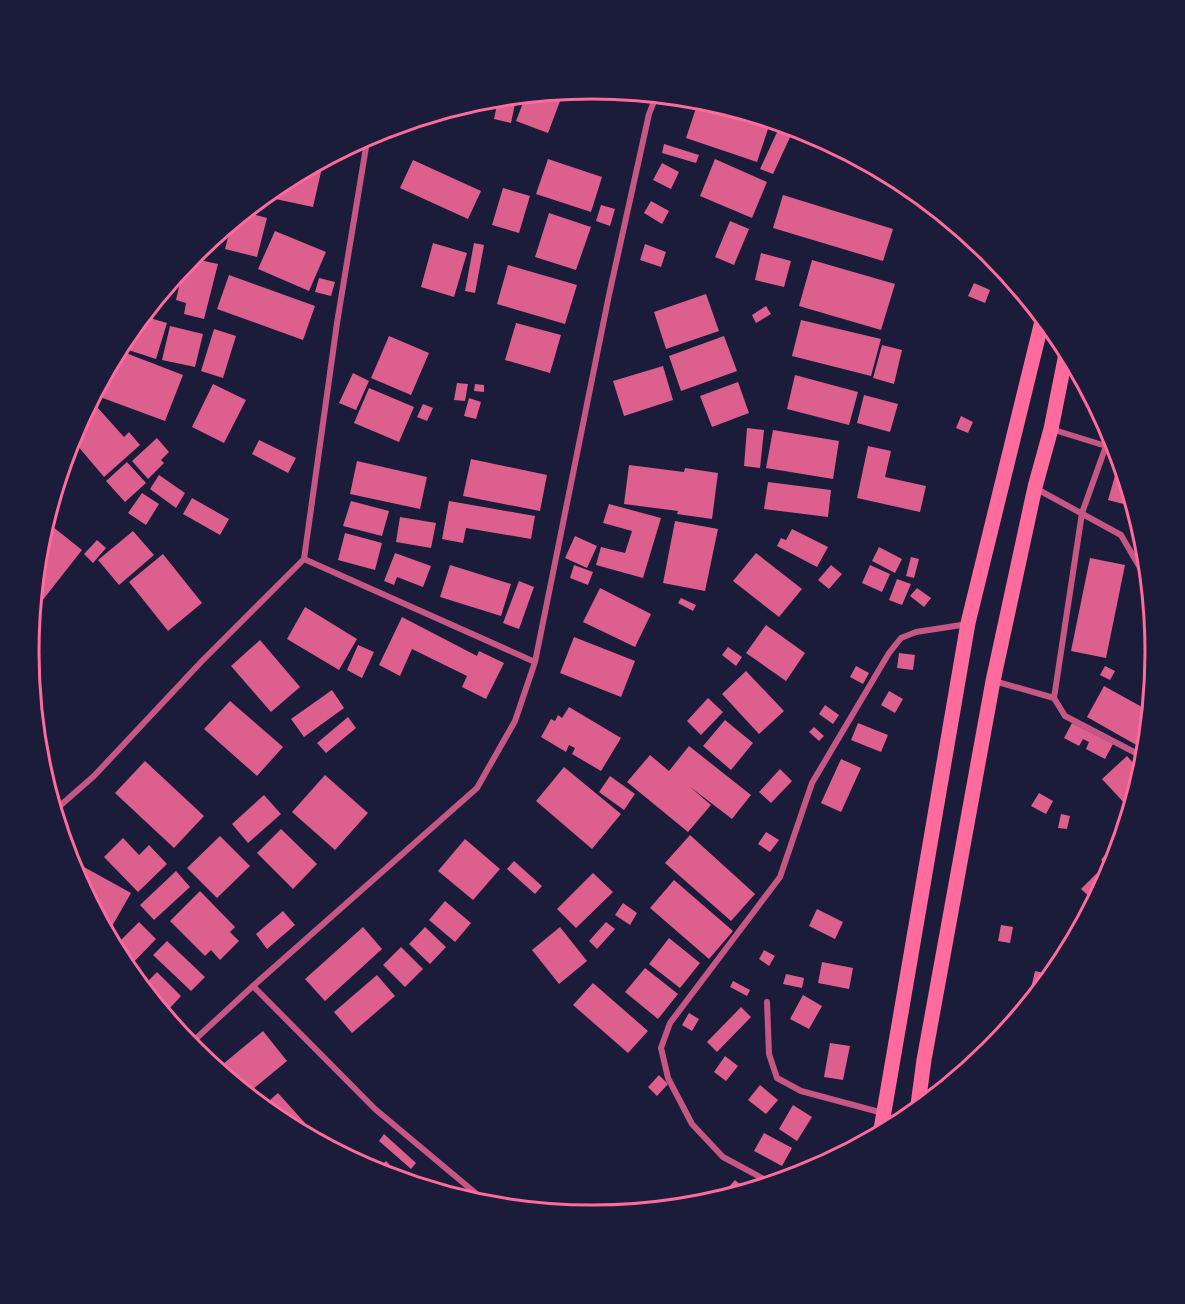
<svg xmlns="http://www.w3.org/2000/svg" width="1185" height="1304" viewBox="0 0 1185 1304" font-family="'DejaVu Sans',sans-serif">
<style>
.building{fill:#dd5f8e}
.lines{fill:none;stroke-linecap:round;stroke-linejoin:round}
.minor{stroke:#c65784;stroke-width:6}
.primary{stroke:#ff6b9d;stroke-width:15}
.rim{fill:none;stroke:#ff6b9d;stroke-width:3}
</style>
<rect width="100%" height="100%" fill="#1b1b3a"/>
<path class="building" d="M624,91L644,93L641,101L622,95Z
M552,92L562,96L548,133L516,121L526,95Z
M499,97L495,107L478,100L483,99Z
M699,99L770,123L757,162L686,138Z
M498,100L515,104L511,123L494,119Z
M778,130L791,135L773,174L760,169Z
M664,144L699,155L696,163L662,153Z
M324,159L313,207L266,197L267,193L279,183Z
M548,159L602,177L591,212L536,194Z
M715,159L767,182L752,218L700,196Z
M413,160L481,191L468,219L400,188Z
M662,163L679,172L671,189L653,180Z
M503,188L530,196L519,233L492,225Z
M783,195L893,229L883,261L773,228Z
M651,201L669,211L662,224L644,213Z
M601,205L615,209L610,226L596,221Z
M244,212L267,218L257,257L225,249L232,222Z
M549,213L591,227L576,270L535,257Z
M730,221L749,229L734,265L715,257Z
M275,231L326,252L309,291L258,269Z
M216,235L208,255L196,251L208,241Z
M433,243L467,253L454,297L421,287Z
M474,243L484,245L475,293L465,291Z
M645,244L666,252L661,267L640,260Z
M761,253L791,261L784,287L755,280Z
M190,258L218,264L204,319L184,314L186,303L176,300L184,265Z
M812,260L895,284L881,330L799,306Z
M508,265L577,285L565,324L497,304Z
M179,271L174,288L171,286L168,293L163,291Z
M229,275L315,306L303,340L217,309Z
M319,278L335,282L331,296L315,292Z
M974,283L990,290L985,303L968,296Z
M706,294L719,331L666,349L654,312Z
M766,306L771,314L756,323L752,315Z
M143,316L167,323L156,359L119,347Z
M801,320L881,339L871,376L792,356Z
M516,323L561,335L550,373L505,360Z
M170,326L203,334L195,367L162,360Z
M214,329L236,336L223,378L201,371Z
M389,336L429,353L411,395L371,378Z
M724,336L737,371L681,391L669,356Z
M882,345L902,350L894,384L873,378Z
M118,350L183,375L165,421L100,397Z
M663,366L673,400L624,416L613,381Z
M353,373L369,381L356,410L339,403Z
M795,375L858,392L849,425L787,409Z
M738,382L749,413L712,427L700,396Z
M457,383L468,384L465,401L454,400Z
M213,384L246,400L224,443L192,427Z
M475,384L484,385V392L474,391Z
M369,388L414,407L399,442L354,423Z
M864,395L898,404L890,432L857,423Z
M469,398L481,402L476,419L464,416Z
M423,404L433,408L427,421L417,417Z
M97,407L124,437L129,432L140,445L104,477L71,438L78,423Z
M961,416L973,422L968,433L956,428Z
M747,428L764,430L760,468L744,466Z
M773,430L839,441L833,479L766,468Z
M157,438L169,452L161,460L164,463L148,479L132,461Z
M259,440L296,458L288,473L252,454Z
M868,446L891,451L885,477L926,486L920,512L857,498Z
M1120,458L1135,507L1108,500Z
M471,459L547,475L540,511L463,496Z
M357,461L427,477L420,509L350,494Z
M127,462L146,483L125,502L106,481Z
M629,465L684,472L685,468L718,473L712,519L677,514L678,511L624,504Z
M159,475L185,493L176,508L150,489Z
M768,482L831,490L828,517L764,509Z
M142,493L159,504L146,525L128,513Z
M192,498L229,519L220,535L183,514Z
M351,501L389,511L382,536L343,526Z
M449,501L535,516L531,539L466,528L463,543L442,539Z
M609,504L661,518L643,578L596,565L601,547L625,553L632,531L603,523Z
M400,517L436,523L431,548L396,542Z
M675,521L718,529L705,591L663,583Z
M48,523L82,550L42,601L34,595L39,542L43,530Z
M792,529L828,547L817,567L777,546L781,538L786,540Z
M133,531L154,555L119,585L98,560Z
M345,533L382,543L375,570L338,560Z
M575,536L597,546L587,568L565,558Z
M97,540L106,548L93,563L84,554Z
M879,547L902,559L895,573L872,561Z
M395,553L431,566L423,587L397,577L394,585L384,581Z
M756,553L802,589L779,617L733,581Z
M163,554L202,603L168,631L129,582Z
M911,557L919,559L914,578L906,576Z
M1090,558L1125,565L1106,658L1071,651Z
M450,565L511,584L501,616L440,597Z
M574,565L593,572L588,585L570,578Z
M831,565L842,574L829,589L818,580Z
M870,565L890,574L882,592L862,583Z
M897,579L911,584L902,605L889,600Z
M519,581L534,587L519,629L503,623Z
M600,588L651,614L635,647L583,622Z
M917,588L931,598L924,607L910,596Z
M681,598L696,605L693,611L678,603Z
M305,607L357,639L339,670L287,639Z
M32,613L40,621L31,631Z
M402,617L477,656L479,651L504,663L486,699L462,687L467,676L412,649L400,676L379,665Z
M766,625L805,653L786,681L746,653Z
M574,637L635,661L621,697L560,673Z
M260,640L300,687L271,712L231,666Z
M358,645L374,652L362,678L347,670Z
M728,647L742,657L736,666L722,655Z
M899,653L915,655L913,670L897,668Z
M856,666L869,673L863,684L850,677Z
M1105,666L1115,671L1110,680L1100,675Z
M746,671L784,711L759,734L722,694Z
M1104,686L1151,712L1147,751L1087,717Z
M332,690L344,708L304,737L291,719Z
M889,691L903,699L895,713L881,705Z
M708,698L723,712L701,735L687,721Z
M230,701L283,747L257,776L204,729Z
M825,705L839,715L833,724L819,714Z
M569,707L621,738L601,771L572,754L575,748L569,745L566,752L541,737L551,719L555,721L558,715L562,718Z
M348,717L356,728L326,753L317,743Z
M725,720L753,743L731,770L703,746Z
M858,723L888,735L881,752L851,740Z
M1072,723L1113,744L1105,759L1086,749L1089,742L1083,739L1079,746L1064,738Z
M814,727L824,736L819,741L809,732Z
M689,746L751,795L732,819L689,786L711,805L688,832L627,782L650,755L669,771Z
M1127,756L1142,773L1134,799L1127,806L1102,779Z
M841,759L861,768L841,812L821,803Z
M145,761L204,816L174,848L115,793Z
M564,767L621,814L592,849L536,801Z
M780,769L792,781L771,803L759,792Z
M325,775L368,813L335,850L292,812Z
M610,776L635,794L624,810L599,792Z
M1039,793L1053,801L1046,814L1031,806Z
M264,795L281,814L248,843L232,824Z
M1061,814L1070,816L1067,829L1058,828Z
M281,829L317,864L293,889L257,853Z
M766,832L779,840L770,852L758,844Z
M690,835L755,894L731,921L665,863Z
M220,836L250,866L217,898L187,868Z
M123,838L139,855L149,845L167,864L138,892L104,857Z
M465,839L500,869L473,900L438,871Z
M1108,851L1117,858L1113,868L1101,860Z
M514,861L542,886L535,894L507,869Z
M84,867L131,893L107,935L78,879Z
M176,871L190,887L154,920L140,905Z
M593,873L613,892L576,928L557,909Z
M1097,873L1106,882L1095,902L1081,889Z
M674,880L733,931L709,959L650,908Z
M200,891L235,927L230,932L239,941L220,960L211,950L205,956L170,921Z
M445,901L471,923L455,942L429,920Z
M623,903L637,913L630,925L615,915Z
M817,909L843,922L835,939L809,926Z
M283,911L295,925L267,949L256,934Z
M139,922L156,939L127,969L114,947Z
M606,922L615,929L597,949L589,941Z
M1001,925L1013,927L1010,943L998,941Z
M363,927L382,949L325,1001L305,979Z
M425,927L446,947L430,964L409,944Z
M560,927L587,961L559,984L532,950Z
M669,938L700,963L680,988L649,964Z
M167,941L205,977L191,991L153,955Z
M401,947L423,969L405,987L383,965Z
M764,950L775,956L769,966L759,959Z
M822,962L853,968L849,989L818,983Z
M645,968L678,994L658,1019L625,992Z
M1035,971L1053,975L1031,1002L1028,1001Z
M157,972L181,996L168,1010L143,986Z
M786,974L804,978L802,988L783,984Z
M377,975L395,996L352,1033L334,1012Z
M733,981L750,990L747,996L730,987Z
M593,983L648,1031L628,1053L573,1005Z
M803,995L822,1006L809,1029L790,1019Z
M741,1007L751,1017L717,1052L707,1042Z
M689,1013L699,1019L692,1031L682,1025Z
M263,1031L287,1061L247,1094L217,1069Z
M830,1043L850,1046L843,1080L824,1077Z
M725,1056L738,1066L726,1081L714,1072Z
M659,1075L668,1084L657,1096L648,1087Z
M760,1085L778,1100L766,1114L748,1100Z
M278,1093L305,1123L297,1130L279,1121L262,1107Z
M793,1105L812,1117L797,1141L779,1129Z
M764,1133L792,1148L782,1166L754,1151Z
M384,1134L416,1163L411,1169L379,1141Z
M386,1161L399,1175L395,1179L374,1172Z
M735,1180L748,1191L716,1201Z"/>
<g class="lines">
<path class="minor" d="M1109,427L1106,446L1082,513L1054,698L1065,716L1134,752L1146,762
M1051,429L1106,446L1117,448
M1035,488L1121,535L1150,585
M304,559L535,662
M994,681L1054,698
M54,811L94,776L202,661L304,559L337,323L368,135
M253,986L375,1109L491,1206
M767,1002L769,1054L777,1078L801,1091L883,1113
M189,1045L253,986L477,788L515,721L535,662L609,295L649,114L657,94
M773,1184L723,1157L692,1124L668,1078L661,1048L670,1023L780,877L812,783L889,653L901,638L916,632L968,624"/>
<path class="primary" d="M917,1112L924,1060L993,681L1035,487L1051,429L1067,349
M880,1135L968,623L1043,317"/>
</g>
<path d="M0 0H1185V1304H0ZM39 652a553 553 0 1 1 1106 0a553 553 0 1 1-1106 0Z" fill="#1b1b3a" fill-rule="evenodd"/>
<path class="rim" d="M39 652a553 553 0 1 1 1106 0a553 553 0 1 1-1106 0Z"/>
</svg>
